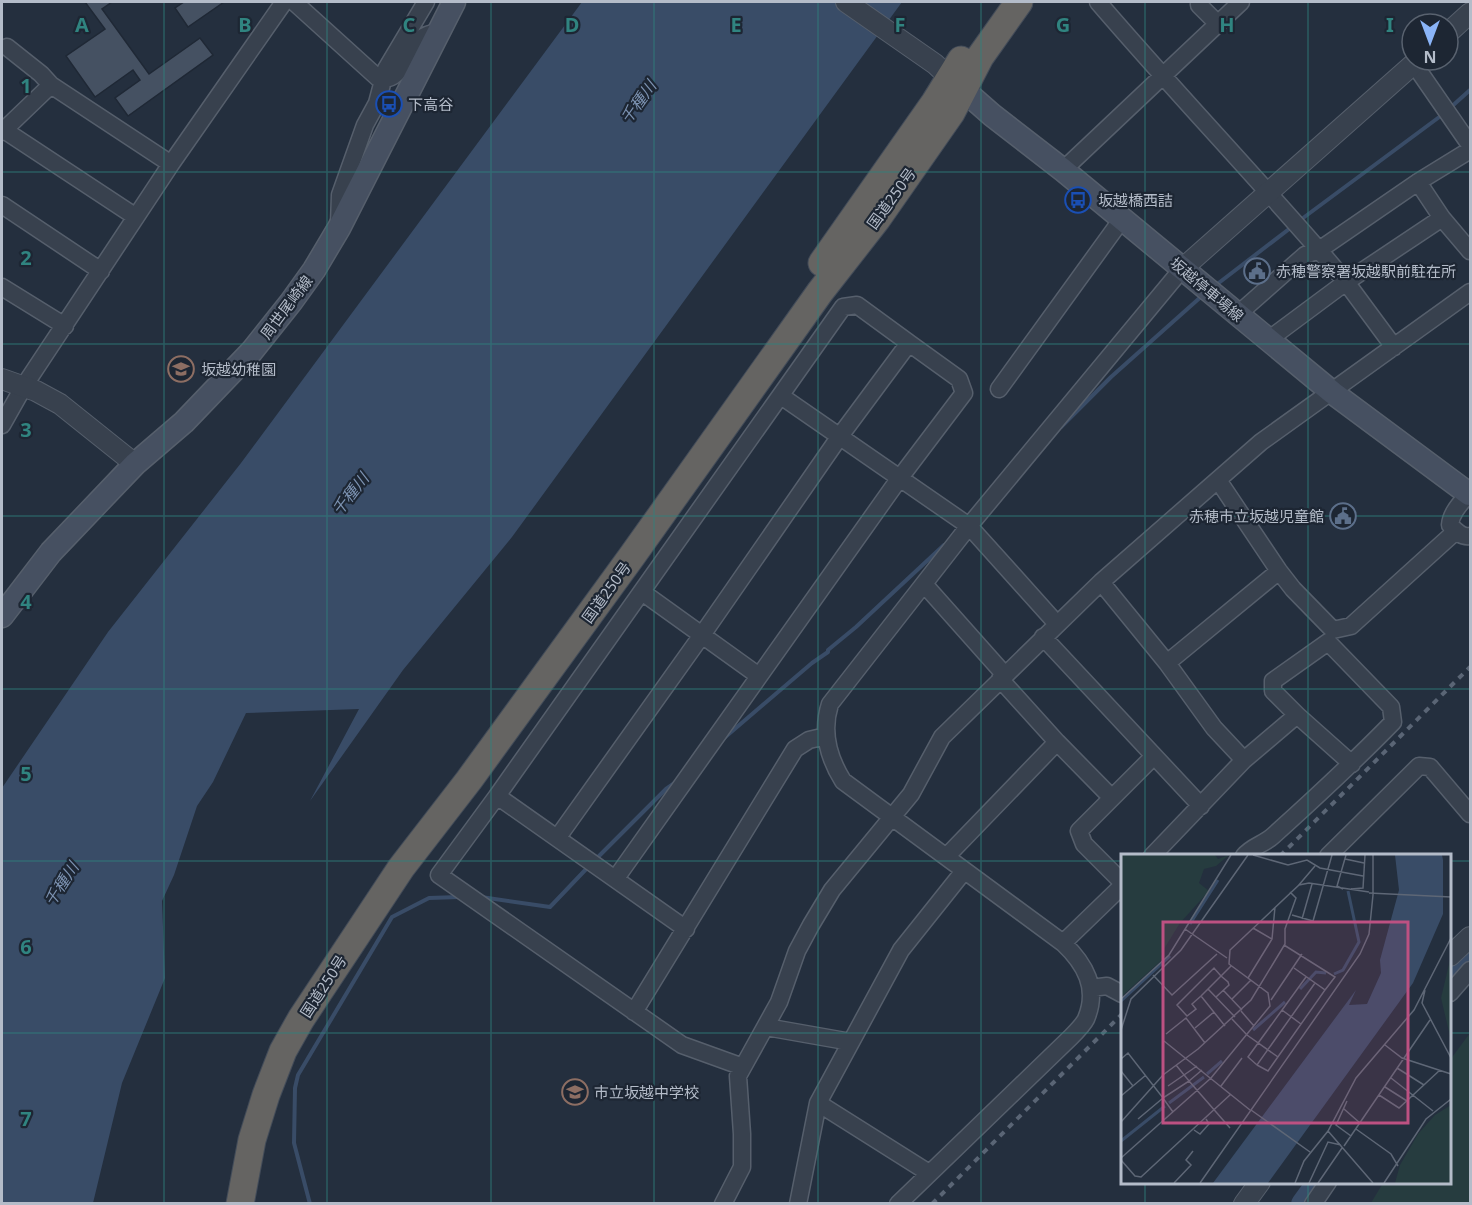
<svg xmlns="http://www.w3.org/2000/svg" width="1472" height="1205" viewBox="0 0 1472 1205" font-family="'Noto Sans','Noto Sans JP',sans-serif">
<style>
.green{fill:#263c3f}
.water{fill:#394c67}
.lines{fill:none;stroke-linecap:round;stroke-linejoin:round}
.stream{stroke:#394c67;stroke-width:4}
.river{stroke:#394c67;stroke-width:24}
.building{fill:#455162;stroke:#1f2835;stroke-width:1.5}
.minor-casing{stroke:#565f6c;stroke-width:19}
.tertiary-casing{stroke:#565f6c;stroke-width:22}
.secondary-casing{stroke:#565f6c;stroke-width:25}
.trunk-casing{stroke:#434c59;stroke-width:29}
.minor{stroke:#38414e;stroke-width:16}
.tertiary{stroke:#38414e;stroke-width:20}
.secondary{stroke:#465061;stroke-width:22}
.trunk{stroke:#656462;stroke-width:27}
.rail{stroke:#5a6575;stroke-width:4;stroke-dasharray:6 6;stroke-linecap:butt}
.grid{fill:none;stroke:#308480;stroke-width:1.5;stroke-opacity:0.55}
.labels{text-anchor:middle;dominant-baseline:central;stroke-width:4.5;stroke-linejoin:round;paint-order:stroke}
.poi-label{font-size:15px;fill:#b4bcc9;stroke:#1d2633;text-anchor:start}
.street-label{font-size:15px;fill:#b4bcc9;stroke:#1d2633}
.water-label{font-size:16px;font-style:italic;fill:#7c92b1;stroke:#1d2633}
.inset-river{fill:none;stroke:#394c67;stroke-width:3}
.inset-road{fill:none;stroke:#5e6776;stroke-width:1.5}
.view{fill:#bd5182;fill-opacity:0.15;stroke:#bd5182;stroke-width:3}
.inset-edge{fill:none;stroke:#b4bcc9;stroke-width:3}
.grid-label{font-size:20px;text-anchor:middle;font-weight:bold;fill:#308480;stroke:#1d2633;stroke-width:4.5;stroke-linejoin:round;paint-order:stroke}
</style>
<rect width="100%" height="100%" fill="#242f3e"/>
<path class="green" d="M1470,1033V1203H1371L1383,1183L1450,1182V1060Z"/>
<path class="water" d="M582,2H902L512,537L403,670L310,801L359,709L246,713L213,782L197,806L174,875L162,901L165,978L122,1083L93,1203L2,1204V788L108,632L241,463Z"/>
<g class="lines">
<path class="stream" d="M1450,108L1470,90
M1299,221L1442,115
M1216,285L1293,226
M1061,427L1111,377L1203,295
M723,739L812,663L828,652V650L856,627L944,545
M595,860L666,789L676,782
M481,897L550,907L590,865
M310,1204L294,1143L295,1088L298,1075L392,917L429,898L459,897"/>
<path class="river" d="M1450,979L1470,956
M1303,1204L1319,1182"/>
</g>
<path class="building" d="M85,2H112L102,9L149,74L200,38L213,55L128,116L115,98L140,80L133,70L95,97L66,56L105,29Z
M184,2H224L188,27L175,8Z"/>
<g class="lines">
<g class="minor-casing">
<path id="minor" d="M294,2L378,78C401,84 406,53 418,41C423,35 433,33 440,31
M1098,2C1170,86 1246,166 1319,250L1418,182L1470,150
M1199,2V5L1218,24
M7,47L41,74L51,85
M1414,64L1470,145
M4,130L136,217
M2,132L51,85L171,164
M1063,170L1241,2
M1418,182L1442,218L1470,251
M2,205L101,271
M339,224L340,195L365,125L377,103L386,69L426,2
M2,287L65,326
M1237,315L1305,255L1319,250L1346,282L1394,347
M1268,340L1346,282L1442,218
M999,389L1122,219
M781,396L969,526L1057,624
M2,425L24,386L171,164L284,2
M1218,480L1279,571L1293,589L1333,630L1351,626L1456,531
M1470,492C1462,502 1451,512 1450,525C1456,531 1462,538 1470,536
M1101,582L1167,663L1214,728L1244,760
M924,584L1004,674
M642,592L759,676
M1043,637L1201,806
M1167,663L1279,571
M1000,679L1057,742L1111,797
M1297,715L1352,764
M497,796L439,875L682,1045L743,1067
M558,837L702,635L840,436L909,343L959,379L964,393L899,479L616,878
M1152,856L1244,760L1297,715L1273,691V681L1328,642L1391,707L1393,722C1355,761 1315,798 1274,835C1265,844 1252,846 1244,856
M1328,856L1419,766L1430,767L1470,814
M946,857L1057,742
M1122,882L1084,844L1079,831L1154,756
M686,929L497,796L843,307L857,305L909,343
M1063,943L1122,886
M1091,988L1107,986L1122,994
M1450,993L1470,970
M634,1012L795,749L809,740L826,736
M766,1027L851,1042
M818,1103L929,1173
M723,1204L742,1167V1134L738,1076L779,1002L797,951L811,925L832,890L911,794L942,737L1101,582L1261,442L1470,292
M798,1204L818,1103L901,950L964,871
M898,1204L1071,1037C1076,1032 1083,1025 1086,1019C1099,988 1085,964 1063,943L843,781C828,757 821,732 830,704L969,526L1182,269
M1313,1204L1328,1182"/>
</g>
<g class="tertiary-casing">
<path id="tertiary" d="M846,2L935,64L950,78
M1448,33L1470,13
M1182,269L1418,60
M2,379L36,391L60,404L135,464
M1450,956L1470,937
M1244,1204L1260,1182"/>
</g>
<g class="secondary-casing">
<path id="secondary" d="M951,79L992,115L1063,170L1333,393L1469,494
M2,616L51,552L135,464L184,422L252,351L291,302L314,270L339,228L454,2"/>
</g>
<g class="trunk-casing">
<path id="trunk" d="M822,263L935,102L961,60
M240,1204L252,1140L266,1095L283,1051L301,1019L401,868L469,780L632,556L820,292L877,219L951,113L980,57L1019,2"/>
</g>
<use href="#minor" class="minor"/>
<use href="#tertiary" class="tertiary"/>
<use href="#secondary" class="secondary"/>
<use href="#trunk" class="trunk"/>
<path class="rail" d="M1280,856L1470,667
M932,1204L1122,1014"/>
</g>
<path class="grid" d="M164,2V1204M327,2V1204M491,2V1204M654,2V1204M818,2V1204M981,2V1204M1145,2V856M1308,2V856M2,172H1470M2,344H1470M2,516H1470M2,689H1470M2,861H1122M1450,861H1470M2,1033H1122M1450,1033H1470M1145,1182V1204M1308,1182V1204"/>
<defs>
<g id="bus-ring" transform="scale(1.35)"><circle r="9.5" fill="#1d2633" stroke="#1a4fb4" stroke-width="1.5"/><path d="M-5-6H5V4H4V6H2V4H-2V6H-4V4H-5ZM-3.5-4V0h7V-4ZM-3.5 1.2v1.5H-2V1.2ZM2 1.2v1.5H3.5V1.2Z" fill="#1a4fb4"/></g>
<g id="civic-ring" transform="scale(1.35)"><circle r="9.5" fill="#1d2633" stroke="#5c6f8a" stroke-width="1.5"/><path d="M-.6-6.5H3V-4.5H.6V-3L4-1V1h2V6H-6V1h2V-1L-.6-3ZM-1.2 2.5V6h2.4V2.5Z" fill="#5c6f8a"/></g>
<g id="school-ring" transform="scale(1.35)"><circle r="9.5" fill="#1d2633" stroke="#8d6e63" stroke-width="1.5"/><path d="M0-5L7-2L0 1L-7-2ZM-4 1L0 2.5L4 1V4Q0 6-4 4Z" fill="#8d6e63"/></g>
</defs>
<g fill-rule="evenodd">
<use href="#bus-ring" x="389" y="104"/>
<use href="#bus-ring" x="1078" y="200"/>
<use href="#civic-ring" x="1257" y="271"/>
<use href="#school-ring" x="181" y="369"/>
<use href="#civic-ring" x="1343" y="516"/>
<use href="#school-ring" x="575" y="1092"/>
</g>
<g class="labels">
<g class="poi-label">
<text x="408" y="104">下高谷</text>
<text x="1098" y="200">坂越橋西詰</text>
<text x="1276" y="271">赤穂警察署坂越駅前駐在所</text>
<text x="201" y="369">坂越幼稚園</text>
<text x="1324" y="516" text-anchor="end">赤穂市立坂越児童館</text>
<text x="594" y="1092">市立坂越中学校</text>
</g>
<g class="street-label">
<text transform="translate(891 198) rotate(-54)">国道250号</text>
<text transform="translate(1207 289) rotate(40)">坂越停車場線</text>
<text transform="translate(286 307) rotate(-53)">周世尾崎線</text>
<text transform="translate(606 592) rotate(-54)">国道250号</text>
<text transform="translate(323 986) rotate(-57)">国道250号</text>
</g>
<g class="water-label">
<text transform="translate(638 102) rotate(-54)">千種川</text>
<text transform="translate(350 494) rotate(-52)">千種川</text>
<text transform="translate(61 884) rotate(-57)">千種川</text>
</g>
</g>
<g transform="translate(1121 854)">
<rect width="330" height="330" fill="#242f3e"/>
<path d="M0,1H94L97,5L108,1L95,12L83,15L78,29L88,37L59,69L40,100L43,104L0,143ZM330,102V186L320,144ZM330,251V329H274L279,311L297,280L314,261Z" fill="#263c3f"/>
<path d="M274,1H321L322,6V60L292,129L147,329H92L235,136L228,151L246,150L260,119L259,106L278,36Z" fill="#394c67"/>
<path class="inset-river" d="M69,70L97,26M213,120L222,116L238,88L227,37M179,135L195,118L205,119M0,147L49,102M132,176L164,148M86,220L101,207M48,249L83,223M0,287L44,252"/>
<path class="inset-road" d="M132,1L167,11L186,6L199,14L242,22M252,1V41M224,5L243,9M177,32L194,12M222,35L216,32L225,1M230,35L242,34L244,1M248,39L330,43M171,61L192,67L211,1M181,65L191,30M132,74L151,85M64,75L106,104M163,91L214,123L204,136M32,121L51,141L96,100M185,123L127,203L136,211L194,129M127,124L151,85L154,53M87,135L114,163M102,136L121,156M304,136L301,149L330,204M80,142L104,172M95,143L108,131L107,128L100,122L93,114L56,151L66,162L75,155L71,150L80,142L110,112M0,145L48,101L110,1M111,145L130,126M150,146L181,100M161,156L180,170M120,157L133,172M111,165L126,181L157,203M74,174L93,158M0,176L10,145L60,96L127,1M45,180L65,164L84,189M43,187L129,256M264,191L281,204L330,220M0,205L7,199L42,244L68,227L109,274M55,211L68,227L81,216M136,211L147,217L204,136L173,114M276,214L303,231M0,217L12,232M270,224L312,257M47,232L76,212M100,232L121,204M264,233L286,247M258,241L278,254L319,216M0,242L25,221M226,247L215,271L230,282M223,255L239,269M130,256L189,298M17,265L42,244L52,258M0,268L42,221L77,195L130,146L164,90V75L175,44L169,38M235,275L270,300L277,312M73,276L79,280L88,270L85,265M207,277L252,329M223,292L309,166M0,304L90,224L149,152L147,139L108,110L109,96L178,31L188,29L248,38M0,306L14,322L20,323L110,240M53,329L70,311L65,306L72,297M79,329L239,100L248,80L252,41M174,329L183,307L207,277L235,224L293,156L330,84M188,329L207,288L220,291M197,329L221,294M263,329L305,265L330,245"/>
<path class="view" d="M42,68H287V269H42Z"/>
<rect width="330" height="330" class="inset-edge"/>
</g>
<g class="grid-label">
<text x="82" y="32">A</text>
<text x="245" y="32">B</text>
<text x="409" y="32">C</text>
<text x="572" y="32">D</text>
<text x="736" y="32">E</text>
<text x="900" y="32">F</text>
<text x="1063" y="32">G</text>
<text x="1227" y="32">H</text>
<text x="1390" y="32">I</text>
<text x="26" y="93">1</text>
<text x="26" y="265">2</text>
<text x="26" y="437">3</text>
<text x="26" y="609">4</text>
<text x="26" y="781">5</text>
<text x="26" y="954">6</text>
<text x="26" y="1126">7</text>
</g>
<rect width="1472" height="1205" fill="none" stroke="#b4bcc9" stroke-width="6"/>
<g transform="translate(1430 42) rotate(180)"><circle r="28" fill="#1d2633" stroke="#59626f" stroke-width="1.5"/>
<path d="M0-4.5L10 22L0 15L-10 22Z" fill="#8ab4f8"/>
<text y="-9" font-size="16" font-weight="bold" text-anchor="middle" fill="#b4bcc9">N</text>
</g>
</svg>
